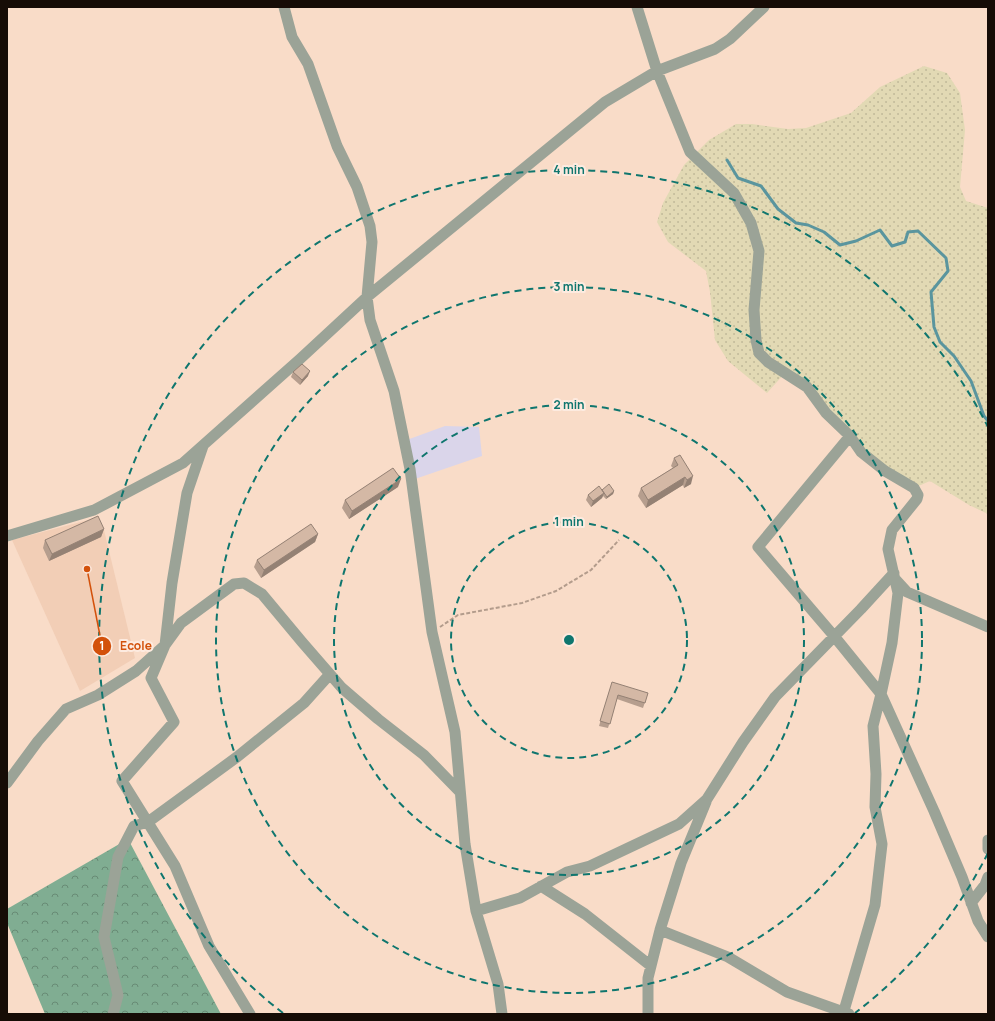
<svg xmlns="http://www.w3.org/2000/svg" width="995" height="1021" viewBox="0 0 995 1021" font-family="Manrope,sans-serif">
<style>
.commercial{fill:#dad5ea}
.built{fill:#f2ceb6}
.forest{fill:url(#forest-crowns)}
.sand{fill:url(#sand-dots)}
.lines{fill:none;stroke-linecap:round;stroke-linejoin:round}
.stream{stroke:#5a959e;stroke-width:3}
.path{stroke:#b39c8c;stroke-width:2;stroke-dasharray:4 2;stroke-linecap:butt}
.minor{stroke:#9ba397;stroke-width:11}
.wall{fill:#b69e8e}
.shaded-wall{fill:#948174}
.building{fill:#d4b8a5;stroke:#948174}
.ring{fill:none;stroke:#0f766e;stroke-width:2;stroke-dasharray:7 5}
.centre{fill:#0f766e;stroke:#fdebe0;stroke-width:2}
.ring-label{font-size:12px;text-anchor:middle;font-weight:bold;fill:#0f766e;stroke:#fdebe0;stroke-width:4;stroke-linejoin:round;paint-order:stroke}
.leader{fill:none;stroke:#d3510b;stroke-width:1.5}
.callout-dot{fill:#d3510b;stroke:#fdebe0;stroke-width:1.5}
.mark-label{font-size:12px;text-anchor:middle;font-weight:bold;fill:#fff}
.callout-label{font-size:12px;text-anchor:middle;font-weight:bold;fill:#d3510b;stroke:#fdebe0;stroke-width:4;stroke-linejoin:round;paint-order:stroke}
</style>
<defs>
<pattern id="forest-crowns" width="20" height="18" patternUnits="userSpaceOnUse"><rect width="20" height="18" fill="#80ad92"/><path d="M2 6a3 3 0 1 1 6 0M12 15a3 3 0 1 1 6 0" fill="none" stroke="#688b75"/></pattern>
<pattern id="sand-dots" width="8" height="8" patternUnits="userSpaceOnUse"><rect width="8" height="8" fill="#e2d9b4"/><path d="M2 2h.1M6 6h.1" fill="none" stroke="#c1b999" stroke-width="1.8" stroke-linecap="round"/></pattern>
</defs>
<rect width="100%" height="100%" fill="#f9dcc8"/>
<path class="commercial" d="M445,426L479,427L482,456L412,480L404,441Z"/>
<path class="built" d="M92,519L103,526L135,658L80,691L12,540Z"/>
<path class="forest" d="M128,839L221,1014H45L7,923V909Z"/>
<path class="sand" d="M924,66L947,73L960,93L965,130L960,187L966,201L988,208V514L969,505L930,481L914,488L885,471L807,387L785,373L767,393L728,361L715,340L710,292L706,271L668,242L657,222L663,203L684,165L709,140L736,124H752L788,129L806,128L851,113L880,87Z"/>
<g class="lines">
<path class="stream" d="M727,160L738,178L761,186L778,209L796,223L808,225L824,232L840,245L856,241L880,230L892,246L905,242L908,232L918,231L946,258L948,271L931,292L934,327L940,342L954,356L971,381L984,416L988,421"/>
<path class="path" d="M440,627L458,615L522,603L556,591L591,570L619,540"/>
<path class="minor" d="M284,7L292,37L308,64L337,146L357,187L370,226L372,242L367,297L370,320L394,391L410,469L432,632L455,732L465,844L476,911L498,984L502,1014
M637,7L657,71L690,152L734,193L751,223L759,251L754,310L756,340L759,353L768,362L807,387L826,413L850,436L861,452L885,471L914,488L918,495L917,499L892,530L888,549L898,593L892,643L881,694L934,811L962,877L978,921L988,937
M7,536L94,510L183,463L300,359L367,297L605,102L657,71L715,49L730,39L764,7
M896,580L907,592L988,627
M7,783L38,741L66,709L98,695L136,671L165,645L172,583L187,493L203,446
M988,840V849
M541,886L585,914L651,966
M971,903L985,885L988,877
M476,911L520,898L567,872L590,866L679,824L707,799L743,742L775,697L861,609L894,573
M660,930L728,957L787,992L849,1014
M113,1014L118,995L104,937L118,857L134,826L148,822L237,757L304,703L330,674
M250,1014L209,946L175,866L122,781L174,722L151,678L165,645L181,623L234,584L244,583L262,594L302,642L342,688L378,719L424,755L459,791
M648,1014V978L660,930L681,863L706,802
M843,1014L875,905L882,844L875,807L876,774L873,726L881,694L834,636L758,547L850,436"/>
</g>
<path class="wall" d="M293,372L308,376L300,385L291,377Z
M674,458L691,484L684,488L683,485L646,508L638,496L641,488L673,468L671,466Z
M398,487L349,519L342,508L345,500Z
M602,490L614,491L613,494L606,499L603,496L602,498L591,507L586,500L588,495Z
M104,529L101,537L49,561L43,548L45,540Z
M318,534L315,542L261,578L254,567L257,560Z
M611,686L648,693L643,708L617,699L608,728L599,726Z"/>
<path class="shaded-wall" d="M310,371L308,376L300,385L302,380Z
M693,476L691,484L684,488L687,480Z
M685,477L683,485L646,508L648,500Z
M401,479L398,487L349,519L352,511Z
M614,491L613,494L606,499L607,497Z
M604,493L602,498L591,507L593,501Z
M104,529L101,537L49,561L52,554Z
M318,534L315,542L261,578L264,570Z"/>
<path class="building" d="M302,364L310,371L302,380L293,372Z
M680,455L693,476L687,480L685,477L648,500L641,488L678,465L674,458Z
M393,468L401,479L352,511L345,500Z
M609,484L614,491L607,497L602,490Z
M599,486L604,493L593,501L588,495Z
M98,516L104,529L52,554L45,540Z
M311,524L318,534L264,570L257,560Z
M612,682L648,693L645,703L618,695L610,724L600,721Z"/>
<g class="ring">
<circle cx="569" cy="640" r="118"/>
<circle cx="569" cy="640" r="235"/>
<circle cx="569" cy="640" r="353"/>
<path d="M988 853A470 470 0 0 1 855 1013M283 1013A470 470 0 1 1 988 427"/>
</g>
<circle cx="569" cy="640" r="6" class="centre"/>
<g class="ring-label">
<text x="569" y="174">4 min</text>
<text x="569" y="291">3 min</text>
<text x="569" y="409">2 min</text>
<text x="569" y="526">1 min</text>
</g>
<path class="leader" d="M87 569L102 646"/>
<g class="callout-dot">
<circle cx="87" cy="569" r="4"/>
<circle cx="102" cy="646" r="10"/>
</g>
<g class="mark-label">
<text x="102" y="650">1</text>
</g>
<g class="callout-label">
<text x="136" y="650">Ecole</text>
</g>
<rect width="995" height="1021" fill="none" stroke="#160c06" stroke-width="16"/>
</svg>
